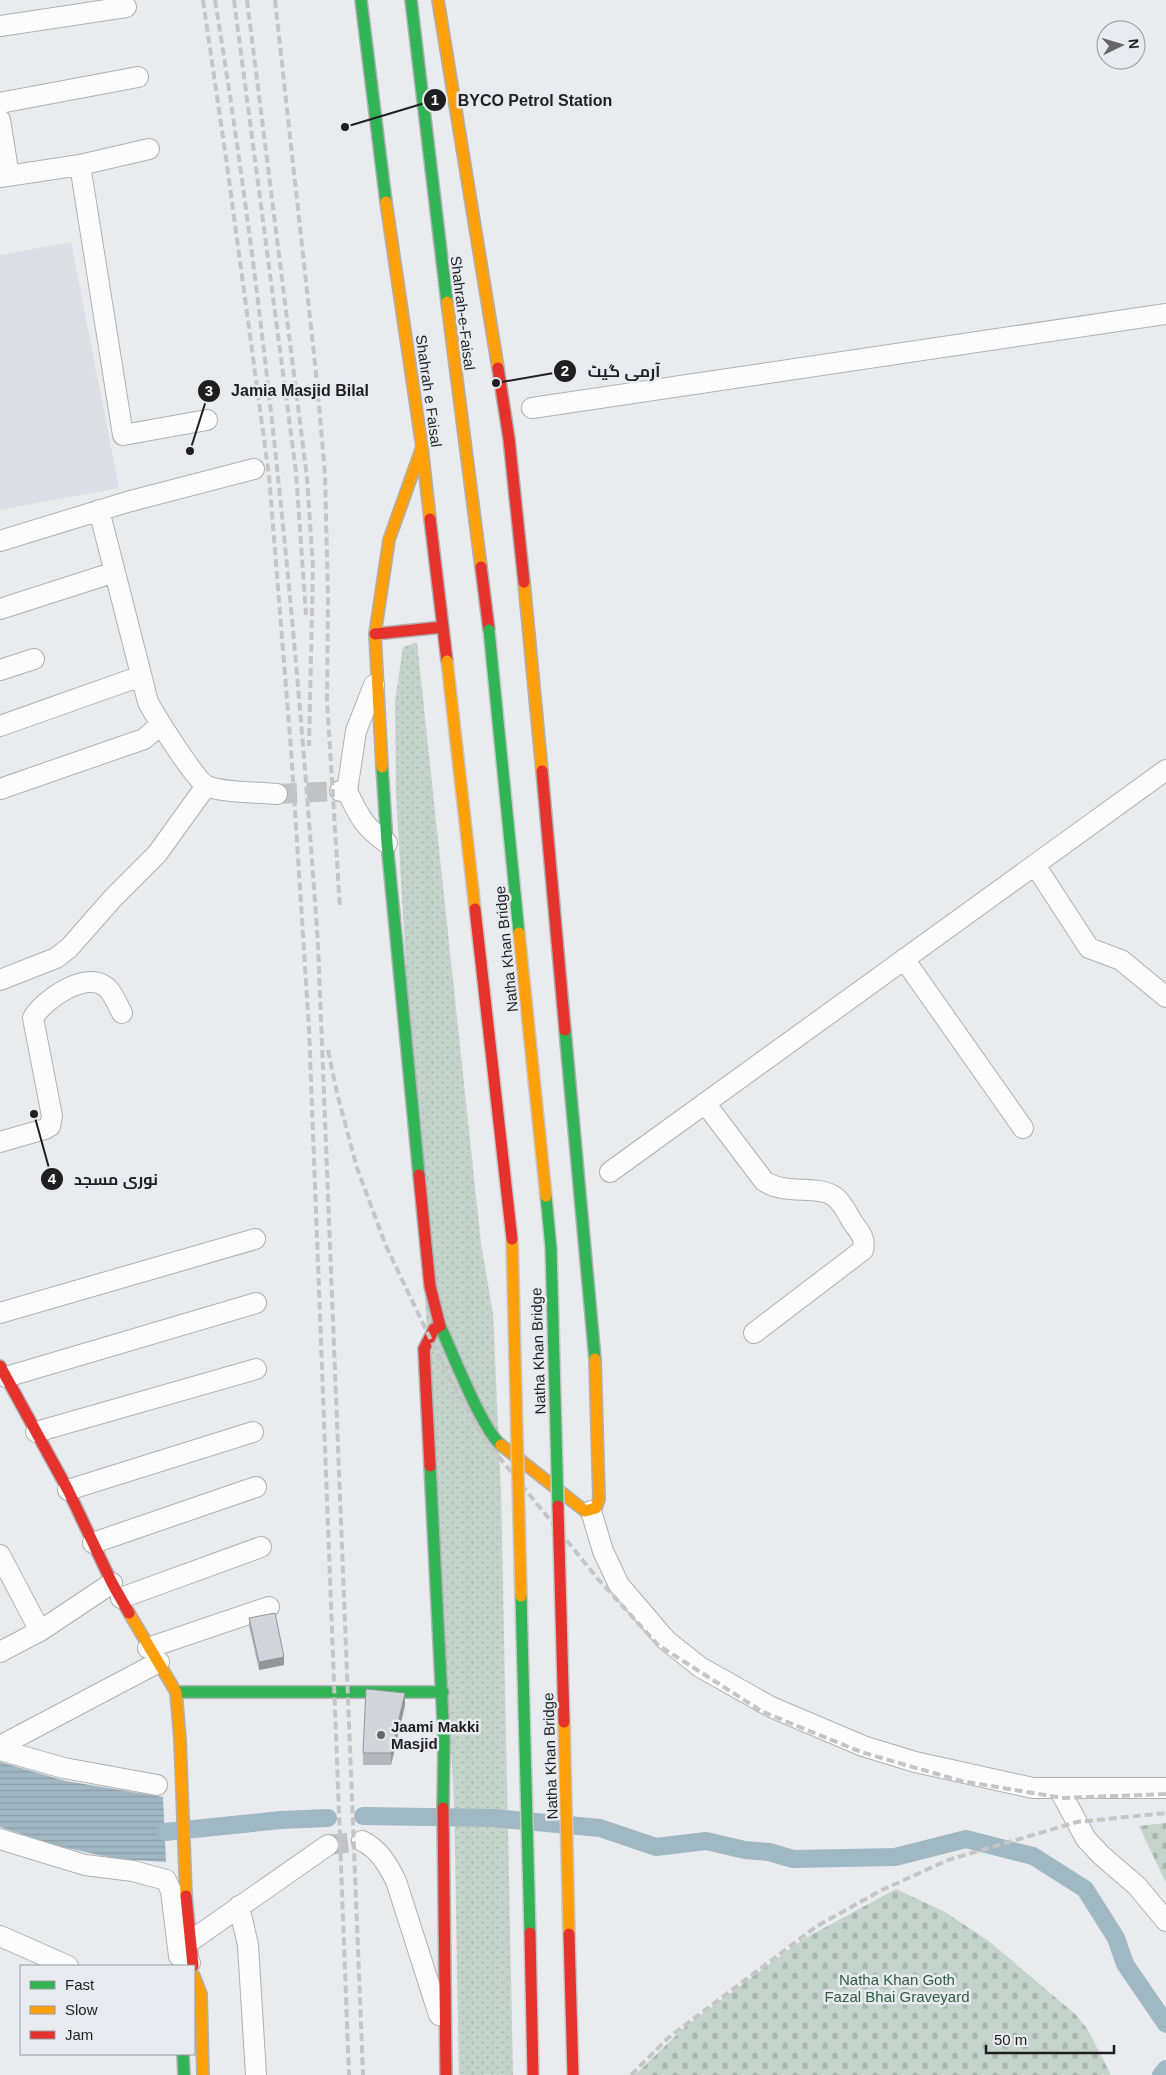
<svg xmlns="http://www.w3.org/2000/svg" width="1166" height="2075" viewBox="0 0 1166 2075" font-family="Arial,Cairo,sans-serif">
<style>
.built{fill:#dbdee5}
.grass{fill:url(#grass-dots)}
.cemetery{fill:url(#cemetery-stones)}
.water{fill:url(#water-rules)}
.lines{fill:none;stroke-linecap:round;stroke-linejoin:round}
.canal{stroke:#a0b7c4;stroke-width:18}
.street-tunnel{stroke:#c1c2c5;stroke-width:20;stroke-dasharray:20 10;stroke-linecap:butt}
.street-casing{stroke:#afb0b2;stroke-width:22}
.fast-casing{stroke:#afb0b2;stroke-width:14}
.slow-casing{stroke:#afb0b2;stroke-width:14}
.jam-casing{stroke:#afb0b2;stroke-width:14}
.street{stroke:#fcfcfc;stroke-width:20}
.fast{stroke:#30b455;stroke-width:11}
.slow{stroke:#ff9f0a;stroke-width:11}
.jam{stroke:#e5322d;stroke-width:11}
.rail{stroke:#c5c5c6;stroke-width:4;stroke-dasharray:8 4;stroke-linecap:butt}
.fast-bridge-casing{stroke:#c7c7c8;stroke-width:14;stroke-linecap:butt}
.slow-bridge-casing{stroke:#c7c7c8;stroke-width:14;stroke-linecap:butt}
.jam-bridge-casing{stroke:#c7c7c8;stroke-width:14;stroke-linecap:butt}
.fast-bridge{stroke:#30b455;stroke-width:11}
.slow-bridge{stroke:#ff9f0a;stroke-width:11}
.jam-bridge{stroke:#e5322d;stroke-width:11}
.wall{fill:#b5b7bd}
.shaded-wall{fill:#94959a}
.building{fill:#d3d5dc;stroke:#94959a}
.poi-dot{fill:#666669;stroke:#e9eaef;stroke-width:2}
.labels{text-anchor:middle;dominant-baseline:central;stroke-width:5;stroke-linejoin:round;paint-order:stroke}
.street-label{font-size:15px;fill:#1f1f21;stroke:#e9eaef}
.poi-label{font-size:15px;font-weight:bold;fill:#1f1f21;stroke:#e9eaef;text-anchor:start}
.park-label{font-size:15px;fill:#2c5f42;stroke:#e9eaef}
.leader{fill:none;stroke:#1f1f21;stroke-width:2}
.callout-dot{fill:#1f1f21;stroke:#e9eaef;stroke-width:2}
.mark-label{font-size:15px;text-anchor:middle;font-weight:bold;fill:#fff}
.callout-label{font-size:16px;text-anchor:middle;font-weight:bold;fill:#1f1f21;stroke:#e9eaef;stroke-width:5;stroke-linejoin:round;paint-order:stroke}
</style>
<defs>
<pattern id="grass-dots" width="8" height="8" patternUnits="userSpaceOnUse" patternTransform="scale(1.25)"><rect width="8" height="8" fill="#c4d3cb"/><path d="M2 2h.1M6 6h.1" fill="none" stroke="#a8b5ae" stroke-width="1.8" stroke-linecap="round"/></pattern>
<pattern id="cemetery-stones" width="16" height="16" patternUnits="userSpaceOnUse" patternTransform="scale(1.25)"><rect width="16" height="16" fill="#c4d3cb"/><path d="M2 7V4a2 2 0 0 1 4 0v3zM10 15v-3a2 2 0 0 1 4 0v3z" fill="#a8b5ae"/></pattern>
<pattern id="water-rules" width="6" height="5" patternUnits="userSpaceOnUse" patternTransform="scale(1.25)"><rect width="6" height="5" fill="#a0b7c4"/><path d="M0 2.5h6" fill="none" stroke="#899da8"/></pattern>
</defs>
<rect width="100%" height="100%" fill="#eaebee"/>
<path class="built" d="M71,242L119,488L0,510V255Z"/>
<path class="grass" d="M417,642L481,1243L493,1314L501,1491L513,2075H459L454,1801L396,793L395,701L403,647Z"/>
<path class="cemetery" d="M1166,1823V1883L1139,1826Z
M896,1889L945,1912L990,1942L1050,1993L1075,2014L1088,2030L1111,2075H635L686,2026L802,1940Z"/>
<path class="water" d="M0,1762L66,1781L163,1797L166,1862L117,1859L58,1846L0,1827Z"/>
<g class="lines">
<path class="canal" d="M363,1816L493,1818L600,1828L656,1847L706,1841L745,1850L769,1852L793,1859L895,1857L966,1839L1033,1856L1085,1889L1116,1938L1125,1964L1166,2024
M165,1832L281,1820L328,1818
M1161,2075L1166,2069"/>
<path class="street-tunnel" d="M277,794L340,791
M328,1845L362,1841"/>
<g class="street-casing">
<path id="street" d="M0,26L126,7
M0,103L138,77
M0,120L9,176
M80,165L123,435L207,420
M0,177L80,165L149,149
M532,408L1166,314
M99,510L148,702C156,717 195,780 207,786C222,793 259,792 277,794
M0,541L127,502L254,469
M0,609L115,572
M0,670L34,659
M0,726L141,676
M0,789L144,739L160,725
M340,791H347C359,816 364,827 387,843
M347,791L356,731L374,685
M1035,865L1089,948L1121,960L1166,997
M904,959L1023,1128
M0,980L56,958L69,948L113,898L157,854L206,786
M705,1103L764,1181C786,1196 818,1184 835,1197C843,1203 848,1215 853,1223C860,1232 866,1239 863,1250L754,1333
M0,1142L45,1129L50,1126L52,1116L33,1018C43,1000 86,970 106,987C113,992 118,1006 122,1013
M610,1172L1166,770
M0,1313L255,1239
M6,1377L256,1303
M36,1432L256,1369
M68,1490L253,1432
M591,1511L603,1551L619,1585L666,1640L700,1667L771,1707L863,1746L915,1762L1033,1788H1166
M93,1543L256,1487
M0,1555L40,1631
M121,1598L261,1547
M148,1648L269,1607
M0,1652L40,1631L112,1583
M0,1746L159,1662
M0,1750L64,1768L157,1785
M1059,1789L1086,1839L1101,1855L1137,1886L1166,1921
M0,1839L85,1865L133,1871L166,1880L171,1891L179,1956L190,1963
M362,1841C379,1849 388,1865 396,1881L439,2015
M239,1906L248,1945L256,2075
M0,1936L68,1966
M192,1940L328,1845"/>
</g>
<g class="fast-casing">
<path id="fast" d="M361,0L386,202
M411,0L447,302
M382,767L387,843L419,1175
M565,1030L595,1359
M440,1326C452,1351 482,1430 501,1445
M430,1466L444,1741L443,1808
M176,1692H443
M183,2054L184,2075"/>
</g>
<g class="slow-casing">
<path id="slow" d="M438,0L498,368
M386,202L422,447L430,519
M447,302L481,567
M524,582L542,771
M382,767L375,634L389,540L422,447
M501,1445L585,1511L596,1508L599,1499L595,1359
M129,1613L176,1692L180,1739L186,1896
M194,1976L201,1994L203,2075"/>
</g>
<g class="jam-casing">
<path id="jam" d="M498,368L509,439L524,582
M430,519L447,661
M481,567L489,630
M375,634L443,627
M542,771L565,1030
M419,1175L430,1286L440,1326L434,1329L424,1349L430,1466
M0,1366L68,1490L112,1583L129,1613
M443,1808L446,2075
M186,1896L193,1966"/>
</g>
<use href="#street" class="street"/>
<use href="#fast" class="fast"/>
<use href="#slow" class="slow"/>
<use href="#jam" class="jam"/>
<path class="rail" d="M203,0L227,165L269,476L291,749L309,1028L349,2075
M215,0C266,313 296,628 318,944L363,2075
M234,0L296,472L306,615
M247,0L307,478L313,567L309,746
M275,0L317,382L325,474L328,599L327,701L340,909
M328,1050L337,1093L357,1168L386,1246L450,1380L486,1441L598,1579L658,1645L763,1712L861,1752L961,1781L1063,1798L1166,1794
M631,2075L668,2038L817,1926L880,1891L948,1860L1077,1822L1166,1813"/>
<g class="fast-bridge-casing">
<path id="fast-bridge" d="M489,630L519,933
M546,1196L551,1248L558,1506
M521,1596L530,1933"/>
</g>
<g class="slow-bridge-casing">
<path id="slow-bridge" d="M447,661L475,909
M519,933L546,1196
M512,1239L521,1596
M564,1722L569,1934"/>
</g>
<g class="jam-bridge-casing">
<path id="jam-bridge" d="M475,909L512,1239
M558,1506L564,1722
M530,1933L533,2075
M569,1934L573,2075"/>
</g>
<use href="#fast-bridge" class="fast-bridge"/>
<use href="#slow-bridge" class="slow-bridge"/>
<use href="#jam-bridge" class="jam-bridge"/>
</g>
<path class="wall" d="M249,1618L284,1665L259,1670L249,1626Z
M405,1705L391,1765H363V1753Z"/>
<path class="shaded-wall" d="M284,1657V1665L259,1670V1662Z
M405,1693V1705L391,1765V1753Z"/>
<path class="building" d="M275,1613L284,1657L259,1662L249,1618Z
M366,1689L405,1693L391,1753H363Z"/>
<circle class="poi-dot" cx="381" cy="1735" r="5"/>
<g class="labels">
<g class="street-label">
<text transform="translate(463 313) rotate(83)">Shahrah-e-Faisal</text>
<text transform="translate(429 391) rotate(82)">Shahrah e Faisal</text>
<text transform="translate(506 949) rotate(-96)">Natha Khan Bridge</text>
<text transform="translate(538 1351) rotate(-92)">Natha Khan Bridge</text>
<text transform="translate(550 1756) rotate(-92)">Natha Khan Bridge</text>
</g>
<g class="poi-label">
<text x="391" y="1726">Jaami Makki<tspan x="391" dy="17">Masjid</tspan></text>
</g>
<g class="park-label">
<text x="897" y="1979">Natha Khan Goth<tspan x="897" dy="17">Fazal Bhai Graveyard</tspan></text>
</g>
</g>
<path class="leader" d="M345 127L435 100M496 383L565 371M190 451L209 391M34 1114L52 1179"/>
<g class="callout-dot">
<circle cx="345" cy="127" r="5"/>
<circle cx="496" cy="383" r="5"/>
<circle cx="190" cy="451" r="5"/>
<circle cx="34" cy="1114" r="5"/>
<circle cx="435" cy="100" r="12"/>
<circle cx="565" cy="371" r="12"/>
<circle cx="209" cy="391" r="12"/>
<circle cx="52" cy="1179" r="12"/>
</g>
<g class="mark-label">
<text x="435" y="105">1</text>
<text x="565" y="376">2</text>
<text x="209" y="396">3</text>
<text x="52" y="1184">4</text>
</g>
<g class="callout-label">
<text x="535" y="106">BYCO Petrol Station</text>
<text x="624" y="377">آرمی گیٹ</text>
<text x="300" y="396">Jamia Masjid Bilal</text>
<text x="116" y="1185">نوری مسجد</text>
</g>
<rect x="20" y="1965" width="175" height="90" fill="#e9eaef" stroke="#98999d"/>
<rect x="30" y="1981" width="25" height="8" fill="#30b455" stroke="#98999d"/>
<text x="65" y="1990" font-size="15" fill="#1f1f21">Fast</text>
<rect x="30" y="2006" width="25" height="8" fill="#ff9f0a" stroke="#98999d"/>
<text x="65" y="2015" font-size="15" fill="#1f1f21">Slow</text>
<rect x="30" y="2031" width="25" height="8" fill="#e5322d" stroke="#98999d"/>
<text x="65" y="2040" font-size="15" fill="#1f1f21">Jam</text>
<g transform="translate(1121 45) rotate(85)"><circle r="24" fill="#e9eaef" stroke="#98999d"/>
<path d="M0-4L9 19L0 12L-9 19Z" fill="#666669"/>
<text y="-8" font-size="14" font-weight="bold" text-anchor="middle" fill="#1f1f21">N</text>
</g>
<path d="M986 2045v8h128v-8" fill="none" stroke="#1f1f21" stroke-width="2.5"/>
<text x="994" y="2045" font-size="15" fill="#1f1f21" stroke="#e9eaef" stroke-width="4" paint-order="stroke">50 m</text>
</svg>
